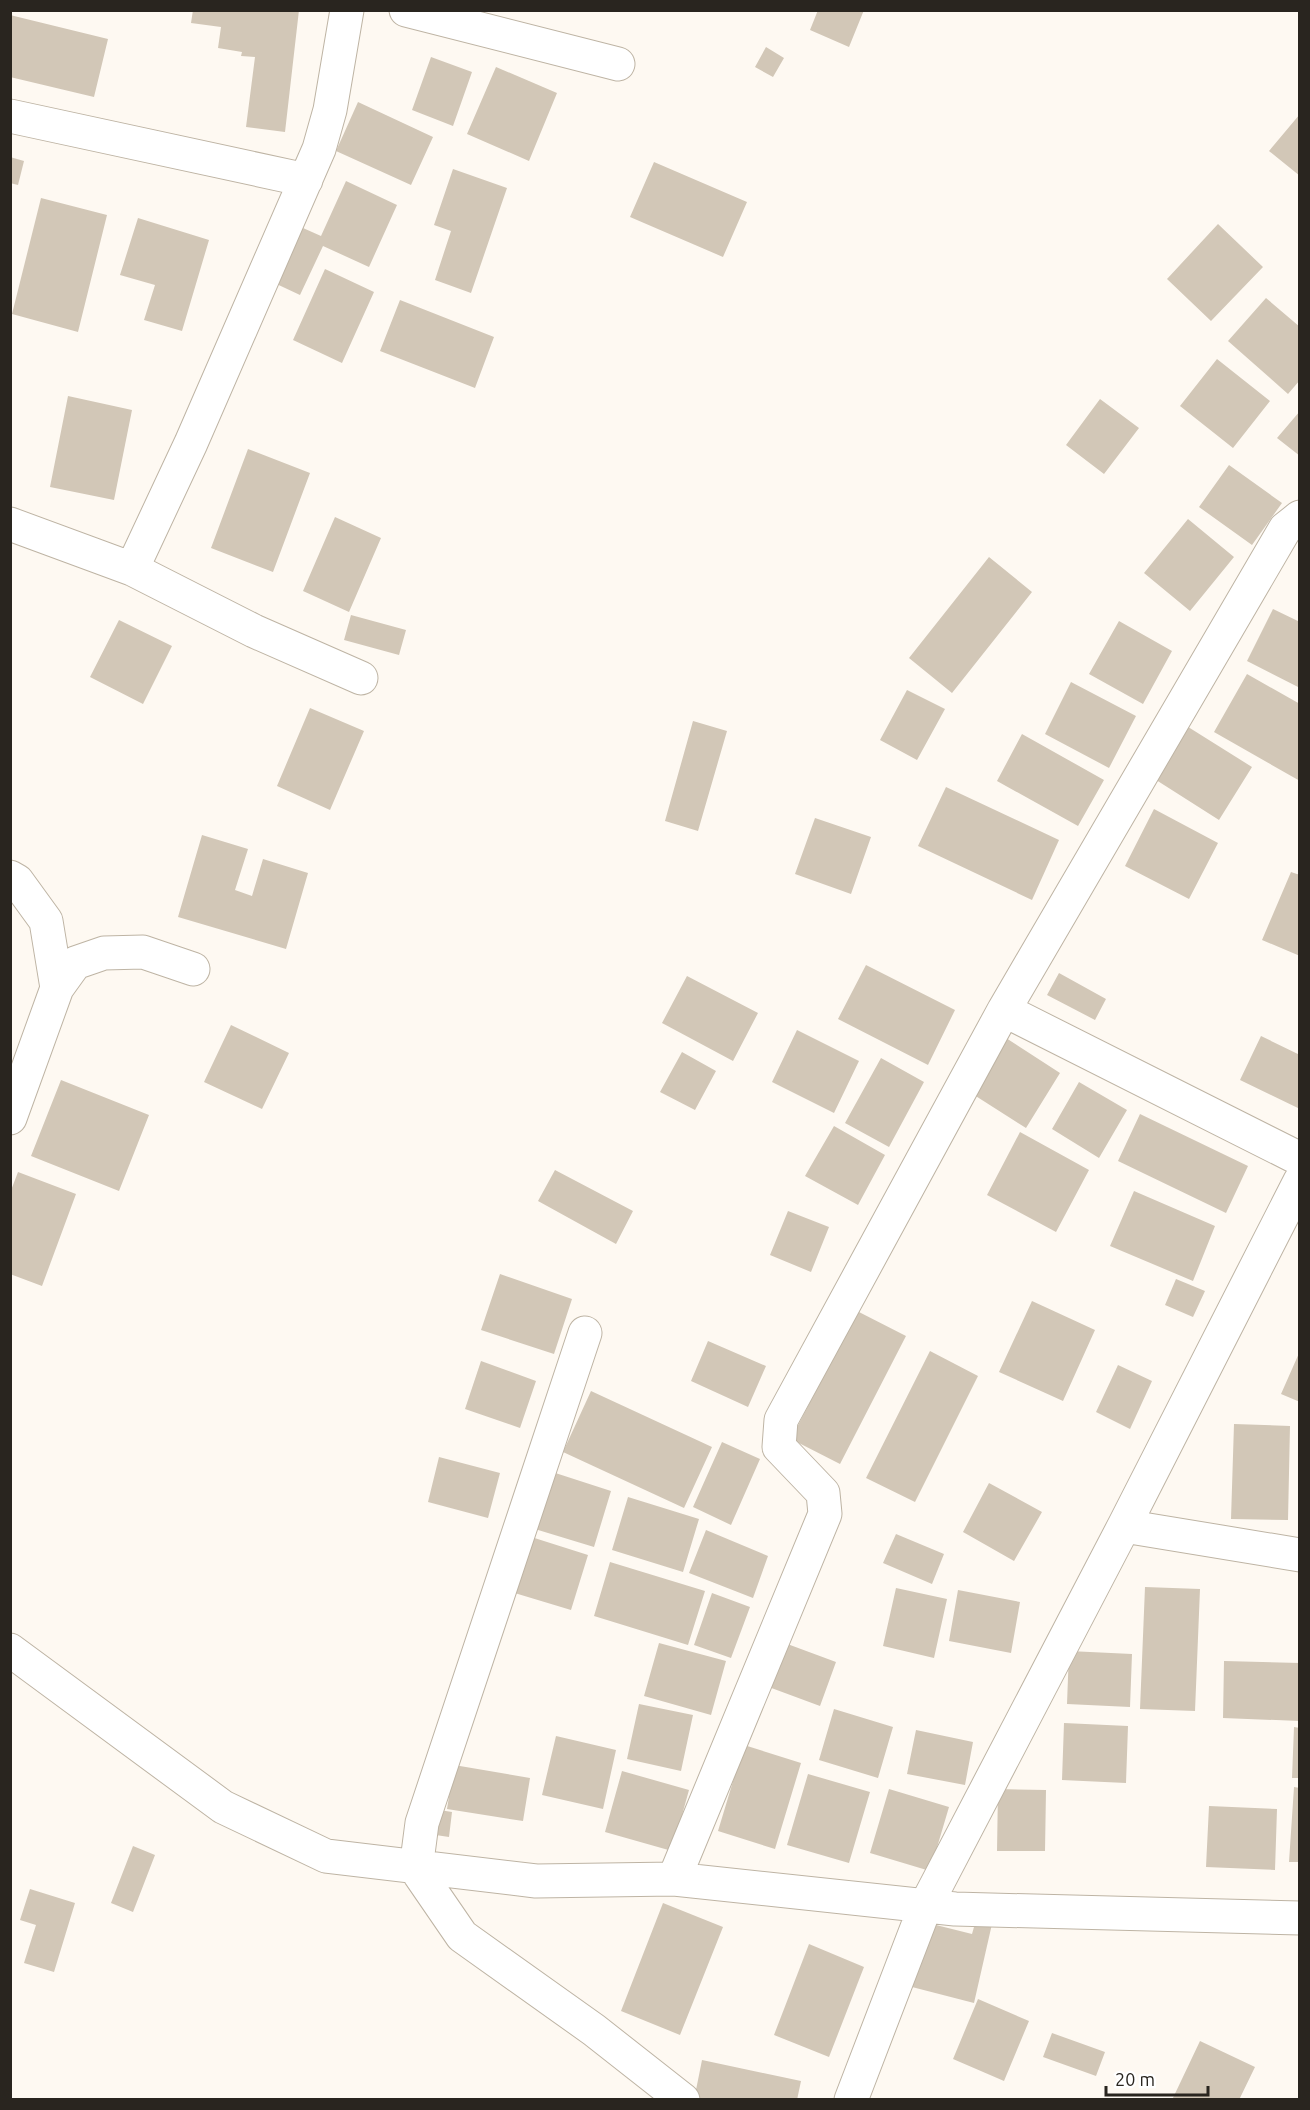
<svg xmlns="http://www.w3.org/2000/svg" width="1310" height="2110" viewBox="0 0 1310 2110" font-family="Ubuntu,sans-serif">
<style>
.building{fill:#d2c7b7}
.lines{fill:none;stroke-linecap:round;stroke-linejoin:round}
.minor-casing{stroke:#beb4a4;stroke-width:35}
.minor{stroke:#fff;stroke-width:33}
</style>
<rect width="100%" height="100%" fill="#fef9f2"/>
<path class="building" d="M193,10H299L285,132L246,127L255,57L241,56L242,52L218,48L221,27L191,23Z
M818,10H864L849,47L810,30Z
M10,15L108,39L94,97L10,77Z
M766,47L784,58L773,77L755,67Z
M431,57L472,72L453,126L412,110Z
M496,67L557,93L529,161L467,134Z
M358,102L433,137L411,185L336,151Z
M1300,114V176L1269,151Z
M10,157L24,161L18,185L10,183Z
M654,162L747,202L723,257L630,217Z
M453,169L507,188L471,293L435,280L451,231L434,225Z
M346,181L397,205L369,267L323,246L300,295L268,280L294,224L321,236Z
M41,198L107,215L78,332L12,314Z
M138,218L209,240L182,331L144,320L155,285L120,275Z
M1218,224L1263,267L1211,321L1167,279Z
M325,269L374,292L342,363L293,340Z
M1266,298L1300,327V380L1288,394L1228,341Z
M400,300L494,337L475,388L380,351Z
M1217,359L1270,401L1233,448L1180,406Z
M68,396L132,410L114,500L50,487Z
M1100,399L1139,428L1104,474L1066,445Z
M1300,411V456L1277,438Z
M248,449L310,473L273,572L211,548Z
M1229,465L1282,503L1252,545L1199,507Z
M335,517L381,538L349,612L303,591Z
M1188,519L1234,557L1190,611L1144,573Z
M989,557L1032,592L952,693L909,658Z
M1273,609L1300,622V688L1247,661Z
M351,615L406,630L399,655L344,640Z
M119,620L172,646L143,704L90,677Z
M1119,621L1172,651L1143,704L1089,674Z
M1247,674L1300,704V781L1214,732Z
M1071,682L1136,716L1109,768L1045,734Z
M907,690L945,709L917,760L880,740Z
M310,708L364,731L330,810L277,786Z
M693,721L727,731L698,831L665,821Z
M1185,725L1252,767L1219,820L1153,778Z
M1022,734L1104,780L1078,826L997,781Z
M946,787L1059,840L1032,900L918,846Z
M1154,809L1218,843L1189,899L1125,866Z
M815,818L871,837L851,894L795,874Z
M202,835L248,849L235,890L252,896L263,859L308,873L286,949L178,917Z
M1291,872L1300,875V956L1262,940Z
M866,965L955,1010L928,1065L838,1019Z
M1059,973L1106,999L1095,1020L1047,995Z
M687,976L758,1013L733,1061L662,1023Z
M231,1025L289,1053L262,1109L204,1082Z
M797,1030L859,1061L834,1113L772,1082Z
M1261,1036L1300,1055V1109L1240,1080Z
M1006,1038L1060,1073L1026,1128L971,1093Z
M682,1052L716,1071L695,1110L660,1092Z
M881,1058L924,1082L889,1147L845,1123Z
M61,1080L149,1115L119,1191L31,1156Z
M1079,1082L1127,1110L1099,1158L1052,1129Z
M1140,1114L1248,1166L1226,1213L1118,1161Z
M834,1126L885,1155L858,1205L805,1176Z
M1020,1132L1089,1170L1056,1232L987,1195Z
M555,1170L633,1211L616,1244L538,1201Z
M18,1172L76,1194L42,1286L10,1274V1193Z
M1134,1191L1215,1226L1193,1281L1110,1246Z
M788,1211L829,1227L811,1272L770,1255Z
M500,1274L572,1299L554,1354L481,1330Z
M1176,1279L1205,1291L1193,1317L1165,1305Z
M1032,1301L1095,1330L1063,1401L999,1372Z
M857,1311L906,1336L840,1464L791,1439Z
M708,1341L766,1366L748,1407L691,1381Z
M930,1351L978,1376L915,1502L866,1478Z
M1300,1351V1402L1281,1394Z
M481,1361L536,1381L520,1428L465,1409Z
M1118,1365L1152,1381L1130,1429L1096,1412Z
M591,1391L712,1447L684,1508L563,1452Z
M1234,1424L1290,1426L1288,1520L1231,1519Z
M722,1442L760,1459L731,1525L693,1507Z
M439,1457L500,1473L488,1518L428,1502Z
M543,1469L611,1491L594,1547L525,1526Z
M989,1483L1042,1512L1014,1561L963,1532Z
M628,1497L699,1519L683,1572L612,1550Z
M706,1530L768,1556L753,1598L689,1573Z
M896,1534L944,1554L932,1584L883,1563Z
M525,1535L588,1555L571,1610L508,1591Z
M610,1562L705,1591L688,1645L594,1616Z
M1145,1587L1200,1589L1195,1711L1140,1709Z
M896,1588L947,1599L934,1658L883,1646Z
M958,1590L1020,1602L1011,1653L949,1641Z
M712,1593L750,1607L731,1658L694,1645Z
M782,1642L836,1662L820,1706L766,1686Z
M659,1643L726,1661L711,1715L644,1696Z
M1069,1651L1132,1654L1130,1707L1067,1704Z
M1224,1661L1300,1663V1721L1223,1718Z
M639,1704L693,1715L681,1771L627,1759Z
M834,1709L893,1727L878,1778L819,1760Z
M1064,1723L1128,1726L1126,1783L1062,1780Z
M1294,1727L1300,1728V1778H1292Z
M916,1730L973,1742L965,1785L907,1774Z
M556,1736L616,1750L603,1809L542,1795Z
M744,1745L801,1763L775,1849L718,1831Z
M454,1765L530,1778L523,1821L447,1809Z
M622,1771L689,1790L672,1851L605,1832Z
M808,1774L870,1792L849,1863L787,1845Z
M1294,1787L1300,1788V1862H1289Z
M889,1789L949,1807L930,1871L870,1853Z
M998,1789L1046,1790L1045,1851H997Z
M1209,1806L1277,1809L1275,1870L1206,1867Z
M433,1809L452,1812L449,1837L429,1834Z
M133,1846L155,1855L133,1912L111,1903Z
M30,1889L75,1903L54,1972L24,1963L36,1925L20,1920Z
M663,1903L723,1927L680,2035L621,2011Z
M976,1920L992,1924L974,2003L912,1987L928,1923L972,1934Z
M809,1944L864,1967L829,2057L774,2035Z
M978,1999L1029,2021L1004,2081L953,2059Z
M1052,2033L1105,2052L1096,2076L1043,2057Z
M1200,2041L1255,2067L1239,2100H1172Z
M702,2060L801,2081L797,2100H694Z"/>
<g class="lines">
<g class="minor-casing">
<path id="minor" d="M406,10L618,64
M10,116L306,180
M10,524L132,569L254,631L361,678
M132,569L191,443L319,149L330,110L347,10
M10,877L17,881L46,921L57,988
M1004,1010L1300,1159
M10,1118L57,988L75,963L104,953L143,952L193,969
M585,1333L422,1823L416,1869L462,1936L594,2030L683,2100
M1124,1526L1300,1555
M10,1650L223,1807L326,1856L536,1881L674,1879L955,1909L1300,1918
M674,1879L825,1514L823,1493L779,1447L781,1420L1004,1010L1285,529L1300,517
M851,2100L925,1907L1124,1526L1300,1181"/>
</g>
<use href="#minor" class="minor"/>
</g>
<rect width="1310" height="2110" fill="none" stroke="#29251f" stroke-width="24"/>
<path d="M1106 2086v9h102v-9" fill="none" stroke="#29251f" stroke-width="3"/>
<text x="1115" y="2086" font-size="18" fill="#29251f" stroke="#ffffff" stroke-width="4.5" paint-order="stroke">20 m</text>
</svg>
